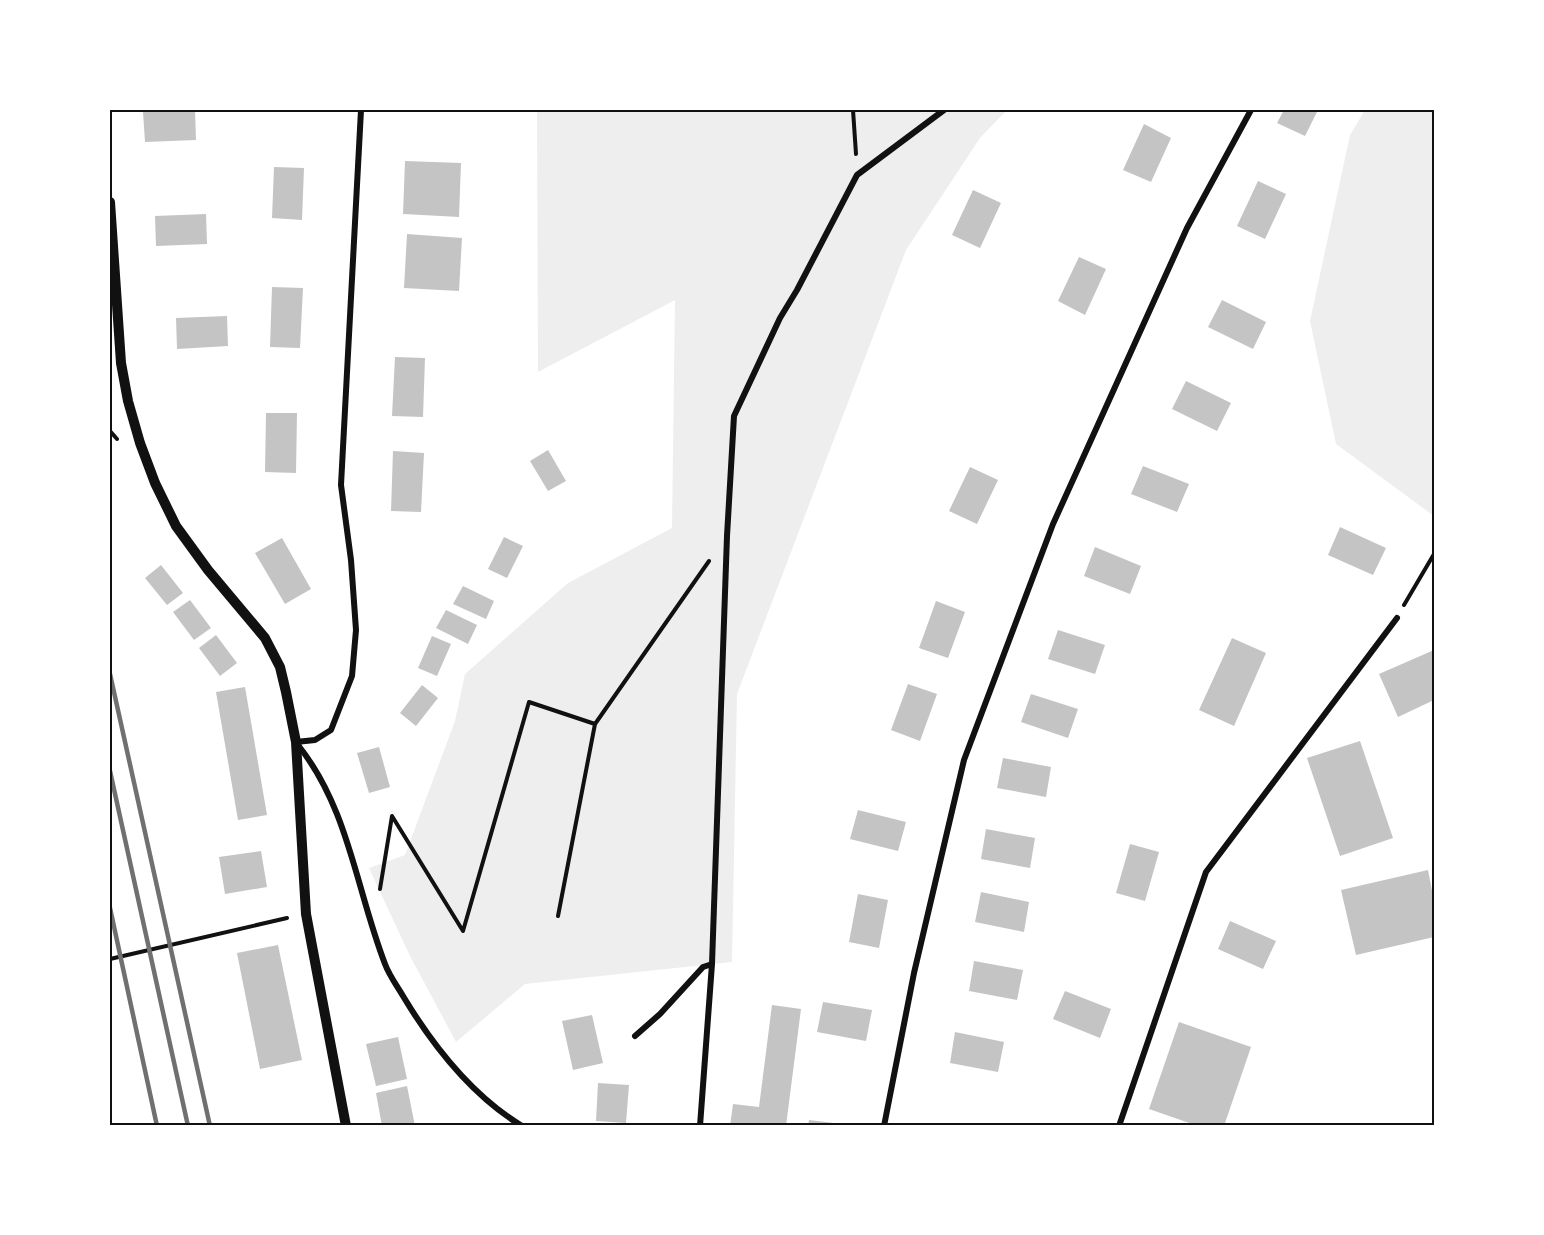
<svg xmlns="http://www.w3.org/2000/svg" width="1544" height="1235" viewBox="0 0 1544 1235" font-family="Mulish,sans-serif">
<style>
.green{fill:#eee}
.building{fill:#c4c4c4}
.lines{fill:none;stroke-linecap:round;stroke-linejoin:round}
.path{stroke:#111;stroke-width:4}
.minor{stroke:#111;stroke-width:6}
.tertiary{stroke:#111;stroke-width:10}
.rail{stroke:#707070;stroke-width:4.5}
.neatline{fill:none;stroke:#111;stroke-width:2}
</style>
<rect width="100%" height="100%" fill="#fff"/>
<path class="green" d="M537,110H1007L980,138L906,250L737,694L732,962L525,984L456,1042L410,956L369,868L405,855L455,721L465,674L568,583L672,528L675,300L538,372Z
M1365,110H1434V516L1336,444L1310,321L1350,135Z"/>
<path class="building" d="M195,110L196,140L145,142L143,112Z
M1284,110H1318L1305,136L1277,123Z
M1144,124L1171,138L1151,182L1123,170Z
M405,161L461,163L459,217L403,214Z
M274,167L304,168L302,220L272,218Z
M1258,181L1286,194L1265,239L1237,226Z
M973,190L1001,203L980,248L952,235Z
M206,214L207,244L156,246L155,216Z
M407,234L462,238L459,291L404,288Z
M1079,257L1106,269L1085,315L1058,301Z
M272,287L303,288L300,348L270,347Z
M1222,300L1266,322L1253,349L1208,327Z
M227,316L228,346L177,349L176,318Z
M395,357L425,358L423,417L392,416Z
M1186,381L1231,403L1217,431L1172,409Z
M266,413H297L296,473L265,472Z
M548,450L566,481L548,491L530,461Z
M393,451L424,453L421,512L391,511Z
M1143,466L1189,484L1177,512L1131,494Z
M970,467L998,480L977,524L949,511Z
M1340,527L1386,548L1373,575L1328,555Z
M504,537L523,546L507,578L488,569Z
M282,538L311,589L285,604L255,553Z
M1095,547L1141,566L1130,594L1084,576Z
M161,565L183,593L167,605L145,578Z
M463,586L494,601L486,619L453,604Z
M190,600L211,628L194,640L173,612Z
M936,601L965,612L948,658L919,648Z
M446,610L477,625L468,644L436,628Z
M1058,630L1105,645L1095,674L1048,659Z
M216,635L237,663L220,676L199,648Z
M432,636L451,644L437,676L418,668Z
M1232,638L1266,653L1234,726L1199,710Z
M1434,650V700L1398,717L1379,674Z
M908,684L937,694L920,741L891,730Z
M422,685L438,698L416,726L400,713Z
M245,687L267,815L238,820L216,692Z
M1031,694L1078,709L1068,738L1021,722Z
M1360,741L1393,838L1340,856L1307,758Z
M379,747L390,787L369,793L357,753Z
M1003,758L1051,767L1046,797L997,788Z
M858,810L906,822L898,851L850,839Z
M986,829L1035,838L1030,868L981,859Z
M1130,844L1159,852L1145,901L1116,893Z
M261,851L267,887L225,894L219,857Z
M1428,870L1434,901V937L1356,955L1341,890Z
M981,892L1029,902L1024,932L975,922Z
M858,894L888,900L879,948L849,942Z
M1230,921L1276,941L1263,969L1218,949Z
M278,945L302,1060L260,1069L237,953Z
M974,961L1023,970L1017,1000L969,991Z
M1065,991L1111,1009L1100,1038L1053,1019Z
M823,1002L872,1010L866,1041L817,1032Z
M772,1005L801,1009L786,1126H730L733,1104L759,1107Z
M592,1015L603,1063L573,1070L562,1021Z
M1179,1022L1251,1047L1224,1126H1198L1149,1109Z
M955,1032L1004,1042L998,1072L950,1063Z
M398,1037L407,1079L376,1086L366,1044Z
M598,1083L629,1085L626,1123L596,1121Z
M407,1086L415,1126H382L376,1093Z
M809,1120L842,1124V1126H808Z"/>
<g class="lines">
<path class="path" d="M853,110L856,154
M110,431L117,439
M1404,605L1434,554
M380,889L392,816L463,931L529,702L595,724L709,561
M558,916L595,724
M110,959L287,918"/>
<path class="minor" d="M296,742L315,740L331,730L352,676L356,630L351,560L341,485L361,110
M298,745C349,809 356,889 385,964C389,975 397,986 403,996C433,1046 471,1095 522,1126
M635,1036L660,1014L703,967L712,964
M700,1126L712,964L727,536L734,416L780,318L797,290L857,175L944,110
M884,1126L914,973L964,760L1053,524L1187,228L1251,110
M1119,1126L1206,872L1397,618"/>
<path class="tertiary" d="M110,202L121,363L128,401L140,443L155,483L176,526L208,570L265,638L280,667L286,692L296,742L306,914L346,1126"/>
<path class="rail" d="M110,674L210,1126
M110,771L188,1126
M110,908L157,1126"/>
</g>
<rect width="1544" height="1235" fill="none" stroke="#ffffff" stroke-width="222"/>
<rect x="111" y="111" width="1322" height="1013" class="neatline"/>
</svg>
